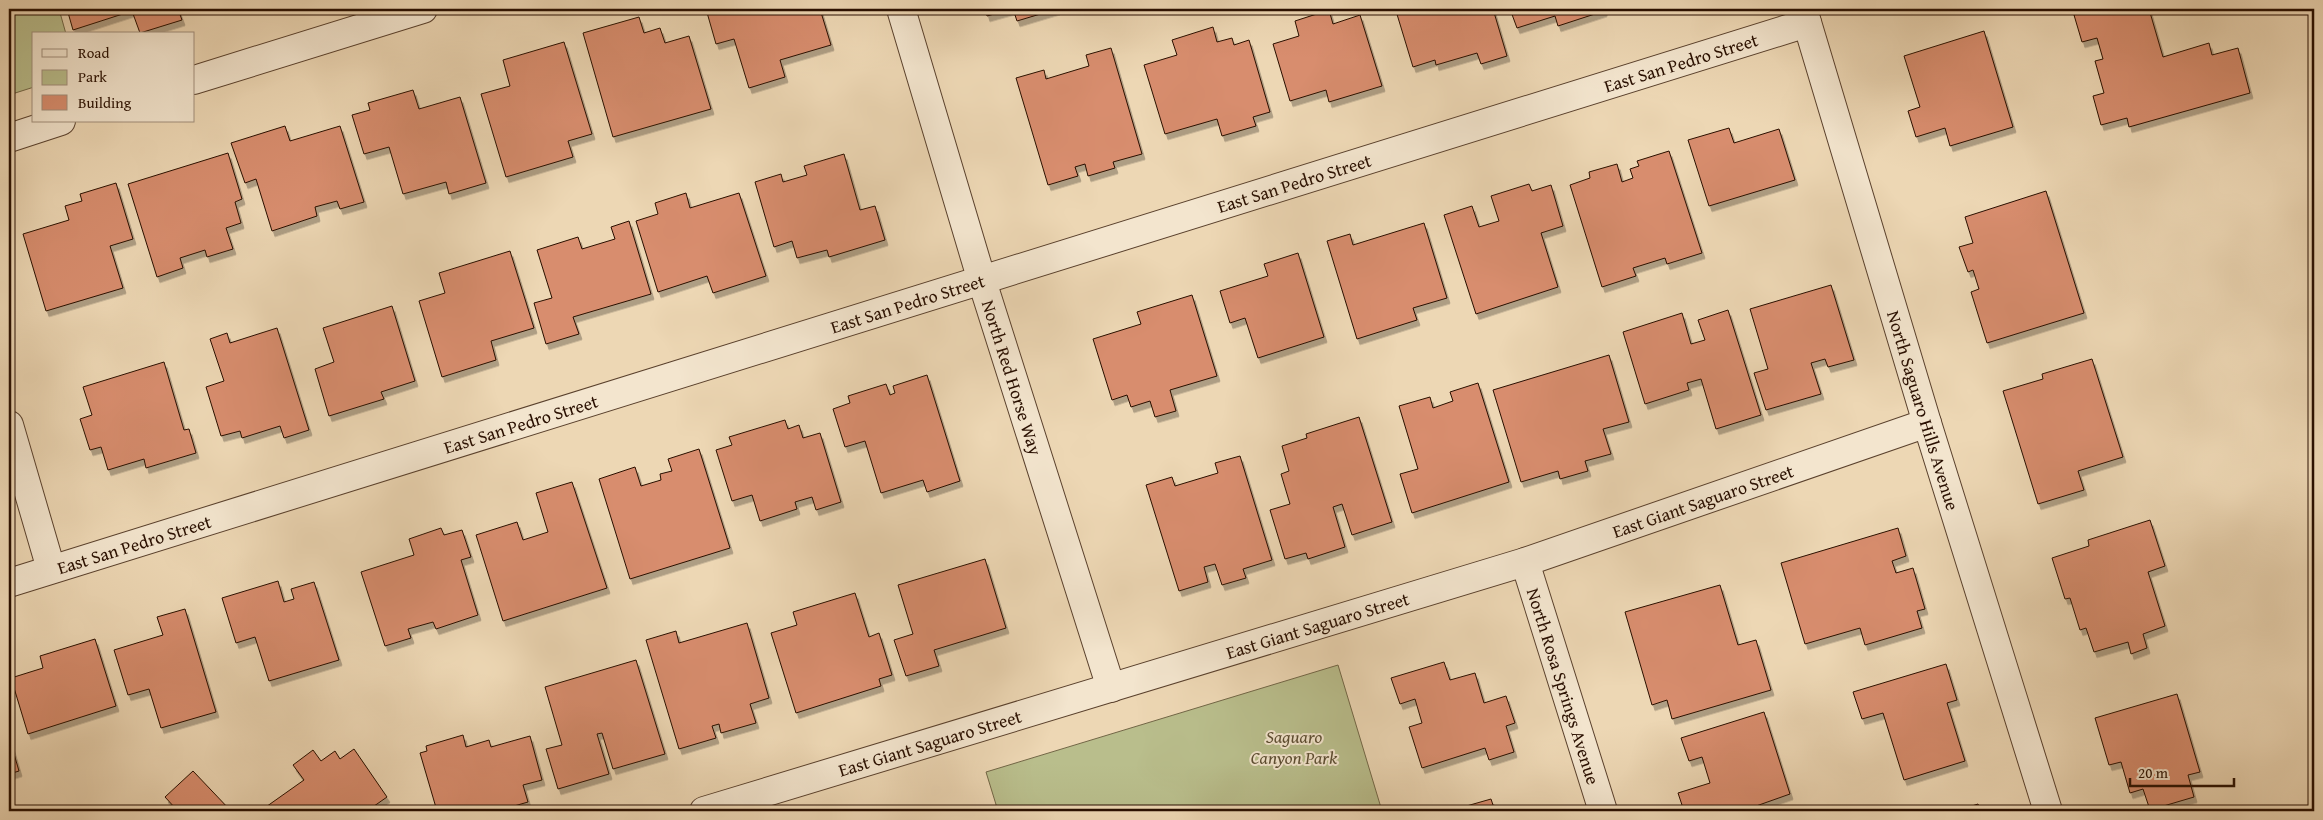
<svg xmlns="http://www.w3.org/2000/svg" width="2323" height="820" viewBox="0 0 2323 820" font-family="'Gentium Book Plus',serif">
<style>
.green{fill:#b9be8c;stroke:#716646}
.building{fill:#d88d6e;stroke:#290f00;filter:url(#shadow)}
.lines{fill:none;stroke-linecap:round;stroke-linejoin:round}
.street-casing{stroke:#5a412d;stroke-width:30}
.street{stroke:#f3e5ce;stroke-width:28}
.labels{text-anchor:middle;dominant-baseline:central;stroke-width:4;stroke-linejoin:round;paint-order:stroke}
.street-label{font-size:18px;fill:#290f00;stroke:#f3e5ce}
.park-label{font-size:18px;font-style:italic;fill:#5b4c31;stroke:#f3e5ce}
</style>
<defs>
<filter id="shadow"><feDropShadow dx="3" dy="5.5" stdDeviation="0" flood-color="#0004"/></filter>
</defs>
<rect width="100%" height="100%" fill="#edd7b4"/>
<filter id="stains"><feTurbulence type="fractalNoise" baseFrequency=".004" numOctaves="4"/><feColorMatrix values="0 0 0 0 .2 0 0 0 0 .09 0 0 0 0 .02 0 0 0 .5 -.17"/></filter>
<radialGradient id="worn" r=".72"><stop offset=".6" stop-color="#630" stop-opacity="0"/><stop offset="1" stop-color="#630" stop-opacity=".3"/></radialGradient>
<path class="green" d="M9,9H59L66,34H34V87L9,95Z
M1338,665L1382,811H998L986,772Z"/>
<path class="building" d="M67,9H178L182,20L140,33L132,11L73,30Z
M706,9H820L831,45L780,60L785,77L749,88L734,39L716,44Z
M985,9H1012L987,16Z
M1013,9H1057L1017,21Z
M1405,9H1493L1507,56L1481,64L1477,53L1436,65L1435,60L1413,67L1396,11Z
M1510,9H1604V11L1558,26L1555,16L1517,28Z
M2089,9H2125L2127,14L2149,9L2163,57L2209,43L2212,55L2238,48L2250,93L2129,127L2127,118L2101,125L2093,96L2104,93L2095,61L2103,59L2097,38L2082,42L2074,15Z
M1329,10L1333,24L1360,15L1382,86L1329,102L1326,90L1290,101L1273,44L1299,36L1295,21Z
M639,17L644,33L660,28L665,43L689,36L711,109L613,137L583,33Z
M1213,27L1217,42L1232,38L1234,45L1249,40L1270,112L1253,117L1256,126L1222,136L1217,119L1165,134L1144,65L1177,55L1172,40Z
M1984,31L2013,127L1950,146L1945,128L1916,137L1908,111L1920,107L1904,56Z
M564,42L592,134L568,141L573,157L506,177L481,94L510,86L503,60Z
M1111,48L1142,154L1113,162L1115,168L1088,176L1085,164L1075,167L1078,176L1048,185L1016,78L1044,70L1046,79L1089,66L1086,55Z
M413,90L419,109L460,97L486,183L449,194L446,182L403,194L389,147L364,154L352,115L370,110L368,103Z
M285,126L290,141L340,126L364,202L340,209L337,201L315,207L317,216L272,231L256,179L245,183L231,143Z
M1729,128L1734,143L1779,129L1795,180L1709,206L1688,140Z
M1669,151L1702,253L1667,264L1665,258L1633,268L1636,276L1602,287L1570,185L1590,178L1589,172L1617,164L1622,182L1633,178L1630,169L1639,166L1637,161Z
M228,153L242,199L235,202L241,223L226,228L233,249L207,257L205,250L180,258L183,268L157,277L128,184Z
M844,154L860,210L875,206L885,240L829,257L827,250L797,258L792,241L774,247L755,182L781,174L783,182L807,175L804,166Z
M116,183L133,239L110,246L123,288L46,311L23,234L69,220L65,206L82,201L80,194Z
M1529,184L1532,191L1551,185L1563,226L1541,233L1558,287L1476,314L1444,215L1472,206L1479,227L1499,221L1491,196Z
M2046,191L2084,313L1987,343L1971,292L1979,289L1973,270L1968,272L1959,247L1973,243L1965,217Z
M686,193L690,208L739,193L766,276L713,293L707,276L658,292L636,221L658,214L655,203Z
M629,221L651,294L573,317L579,334L546,344L534,303L552,298L537,250L578,237L582,249L615,239L611,227Z
M1424,223L1447,298L1413,308L1417,320L1357,339L1327,241L1350,234L1353,245Z
M510,251L534,328L491,341L496,360L442,377L419,301L445,293L439,273Z
M1298,253L1324,337L1258,358L1245,318L1230,323L1220,291L1268,276L1264,264Z
M1831,285L1854,360L1828,367L1825,359L1811,363L1821,394L1766,410L1754,373L1768,369L1750,309Z
M1192,295L1217,376L1170,390L1176,411L1155,417L1150,401L1131,407L1127,395L1112,400L1093,339L1141,324L1137,312Z
M392,306L415,381L381,392L384,399L329,416L315,369L334,362L323,328Z
M1728,310L1761,415L1716,429L1701,379L1687,383L1689,390L1645,404L1623,332L1682,313L1691,344L1705,340L1698,320Z
M277,328L309,430L284,438L280,426L242,438L240,431L221,436L206,387L224,381L210,339L227,333L230,343Z
M1609,355L1629,422L1603,429L1611,454L1585,461L1588,471L1560,479L1558,471L1521,482L1493,390Z
M2092,359L2123,457L2078,471L2084,490L2038,504L2003,391L2043,379L2042,374Z
M164,362L184,430L189,429L196,453L146,468L144,459L108,470L101,447L90,450L80,419L92,415L83,387Z
M927,375L960,481L927,492L923,480L881,493L865,441L845,447L833,409L850,403L848,396L886,384L890,395L895,393L893,386Z
M1478,383L1509,482L1412,513L1400,474L1418,469L1399,406L1430,397L1433,408L1453,401L1450,392Z
M1359,417L1392,522L1352,535L1342,504L1333,507L1345,547L1308,559L1306,553L1285,559L1270,510L1290,504L1281,474L1289,471L1282,446L1307,438L1306,434Z
M785,420L788,429L799,425L803,438L820,433L841,502L816,510L812,497L795,502L797,509L760,521L752,495L732,501L716,450L732,445L729,437Z
M699,449L730,548L630,579L599,479L635,467L641,486L661,480L660,474L672,471L668,459Z
M1240,456L1272,560L1243,569L1246,578L1222,585L1215,564L1204,567L1208,582L1179,591L1146,485L1172,477L1175,486L1218,473L1215,463Z
M572,482L607,588L503,621L476,535L517,522L523,540L548,532L536,493Z
M2150,520L2165,566L2148,572L2165,626L2143,634L2147,648L2131,654L2128,642L2094,652L2086,628L2080,630L2070,598L2065,599L2052,558L2089,546L2088,540Z
M441,528L444,535L462,530L471,557L461,560L478,615L436,629L433,622L408,629L411,638L385,646L361,572L414,555L409,539Z
M1898,528L1906,556L1892,561L1896,573L1913,568L1925,609L1917,611L1922,628L1865,645L1860,628L1805,644L1781,563Z
M985,559L1006,628L934,650L939,666L906,676L894,640L913,634L898,585Z
M278,581L284,602L294,599L291,589L314,582L339,660L269,681L255,637L236,643L222,598Z
M1720,585L1738,645L1756,640L1771,690L1672,719L1667,700L1652,705L1625,612Z
M855,593L869,637L879,633L892,675L879,679L881,686L796,713L771,633L797,625L793,612Z
M185,609L216,712L161,728L149,689L128,695L114,650L163,635L157,617Z
M747,623L769,698L750,704L756,723L721,733L719,724L712,726L716,738L679,749L646,640L676,631L679,643Z
M95,639L116,706L28,734L11,678L43,668L40,656Z
M636,660L665,754L613,769L602,733L597,734L609,774L558,789L546,749L562,745L545,687Z
M1444,662L1450,680L1475,673L1484,703L1506,696L1515,723L1506,726L1514,752L1489,760L1485,748L1422,768L1409,727L1422,723L1415,699L1400,704L1391,678Z
M1946,664L1957,700L1947,703L1965,761L1904,780L1883,713L1862,719L1853,692Z
M2177,694L2200,772L2188,775L2194,797L2150,810L2143,789L2130,793L2121,762L2109,765L2095,718Z
M1764,712L1790,794L1742,811H1684L1678,793L1710,783L1702,757L1689,761L1681,738Z
M463,735L466,747L489,740L491,747L530,736L542,780L523,785L528,802L497,811H485V808L472,811H437L420,753L427,751L426,746Z
M9,737L19,771L9,774Z
M354,749L387,797L367,811H264L263,809L304,780L293,765L313,750L321,761L335,751L340,759Z
M193,771L231,811H174L176,809L165,797Z
M1491,799L1495,811H1449Z
M1978,804L1981,811H1956Z"/>
<g class="lines">
<g class="street-casing">
<g id="street">
<path id="s1" d="M901,9L982,281L1111,688"/>
<path id="s2" d="M1803,9L1927,423L2048,811"/>
<path d="M194,80L423,9"/>
<path d="M9,138L61,121"/>
<path d="M9,425L51,569"/>
<path id="s3" d="M1525,562L1603,811"/>
<path id="s4" d="M9,583L1807,23"/>
<path id="s5" d="M704,811L1525,562L1927,423"/>
</g>
</g>
<use href="#street" class="street"/>
</g>
<g class="labels">
<g class="street-label">
<text stroke="none"><textPath href="#s4" startOffset="1751">East San Pedro Street</textPath></text>
<text stroke="none"><textPath href="#s4" startOffset="1346">East San Pedro Street</textPath></text>
<text stroke="none"><textPath href="#s4" startOffset="941">East San Pedro Street</textPath></text>
<text stroke="none"><textPath href="#s1" startOffset="385">North Red Horse Way</textPath></text>
<text stroke="none"><textPath href="#s2" startOffset="419">North Saguaro Hills Avenue</textPath></text>
<text stroke="none"><textPath href="#s4" startOffset="536">East San Pedro Street</textPath></text>
<text stroke="none"><textPath href="#s5" startOffset="1046">East Giant Saguaro Street</textPath></text>
<text stroke="none"><textPath href="#s4" startOffset="131">East San Pedro Street</textPath></text>
<text stroke="none"><textPath href="#s5" startOffset="641">East Giant Saguaro Street</textPath></text>
<text stroke="none"><textPath href="#s3" startOffset="130">North Rosa Springs Avenue</textPath></text>
<text stroke="none"><textPath href="#s5" startOffset="236">East Giant Saguaro Street</textPath></text>
</g>
<g class="park-label">
<text x="1294" y="736">Saguaro<tspan x="1294" dy="21">Canyon Park</tspan></text>
</g>
</g>
<rect width="2323" height="820" fill="none" stroke="#edd7b4" stroke-width="30"/>
<rect x="10" y="10" width="2303" height="800" fill="none" stroke="#290f00" stroke-width="2.5"/>
<rect x="15" y="15" width="2293" height="790" fill="none" stroke="#290f00"/>
<rect x="32" y="32" width="162" height="90" fill="#f3e5ce" stroke="#a28f7c"/>
<rect x="42" y="49" width="25" height="8" fill="#f3e5ce" stroke="#a28f7c"/>
<text x="78" y="58" font-size="15" fill="#290f00">Road</text>
<rect x="42" y="70" width="25" height="15" fill="#b9be8c" stroke="#a28f7c"/>
<text x="78" y="82" font-size="15" fill="#290f00">Park</text>
<rect x="42" y="95" width="25" height="15" fill="#d88d6e" stroke="#a28f7c"/>
<text x="78" y="108" font-size="15" fill="#290f00">Building</text>
<path d="M2130 778v8h104v-8" fill="none" stroke="#290f00" stroke-width="2.5"/>
<text x="2138" y="778" font-size="15" fill="#290f00" stroke="#f3e5ce" stroke-width="4" paint-order="stroke">20 m</text>
<rect width="100%" height="100%" filter="url(#stains)"/>
<rect width="100%" height="100%" fill="url(#worn)"/>
</svg>
